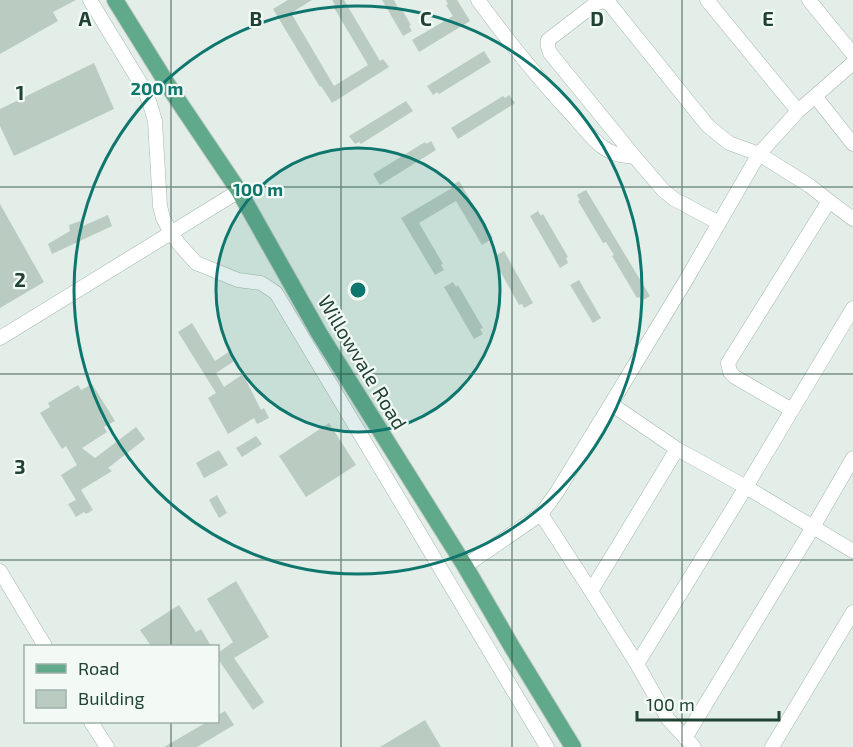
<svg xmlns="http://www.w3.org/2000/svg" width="853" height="747" viewBox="0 0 853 747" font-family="'Exo 2',sans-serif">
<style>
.building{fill:#baccc2}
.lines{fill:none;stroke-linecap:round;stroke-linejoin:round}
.minor-casing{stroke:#a4b7ad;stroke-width:15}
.major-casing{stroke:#c1cac6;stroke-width:18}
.minor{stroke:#fff;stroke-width:14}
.major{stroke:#61a98b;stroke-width:16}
.grid{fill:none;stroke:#204233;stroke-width:1.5;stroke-opacity:0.55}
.ring{fill:none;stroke:#0f766e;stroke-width:3}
.labels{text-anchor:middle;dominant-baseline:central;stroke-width:4.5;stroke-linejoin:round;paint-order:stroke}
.street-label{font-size:20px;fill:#204233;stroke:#f3faf6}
.grid-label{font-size:20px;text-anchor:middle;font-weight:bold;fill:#204233;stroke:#f3faf6;stroke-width:4.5;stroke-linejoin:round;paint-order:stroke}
.centre{fill:#0f766e;stroke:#f3faf6;stroke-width:3}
.ring-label{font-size:18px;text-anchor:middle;font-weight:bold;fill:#0f766e;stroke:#f3faf6;stroke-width:4.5;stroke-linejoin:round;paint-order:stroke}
</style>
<rect width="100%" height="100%" fill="#e2eee7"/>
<path class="building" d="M0,0H76L53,12L58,21L0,54Z
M288,0H312L291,13L334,86L368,65L333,6L335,5L332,0H344L380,61L383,59L389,67L332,103L321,86L320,87L273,9Z
M382,0H394L399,10L401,8L411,25L409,26L412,31L403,36Z
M446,0H457L470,21L419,52L412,40L453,16L446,5L448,4Z
M484,51L491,62L439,94L437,92L433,95L427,86Z
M94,63L114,109L14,156L0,126V109Z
M509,95L515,103L458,139L451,128L503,96L505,98Z
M406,101L413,111L361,144L359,142L355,144L349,136Z
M431,141L436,150L380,185L373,174L425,142L426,144Z
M459,181L493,238L482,245L456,201L419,223L443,264L441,265L444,270L435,275L401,218L452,188L451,186Z
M586,190L650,296L642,301L639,297L637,298L612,256L614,255L606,242L603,243L578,201L580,200L577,195Z
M0,204L44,282L0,308Z
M538,211L541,216L543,214L568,257L566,258L568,263L560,268L530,216Z
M108,215L112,226L52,254L48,244L70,231L69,225L80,221L83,226Z
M504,251L533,303L524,308L522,304L519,305L495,262L498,261L495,256Z
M579,280L601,318L593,323L570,285Z
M453,282L456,287L458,285L483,328L480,329L483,334L474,339L444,287Z
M192,323L215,361L230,351L236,360L216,373L224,387L243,374L261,410L264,408L269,418L257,424L254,418L228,434L208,398L216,393L178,332Z
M92,384L115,421L104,427L107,432L82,448L95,458L136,427L145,439L108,468L112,471L81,490L93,510L86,514L84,512L76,517L68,504L76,500L61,475L77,465L66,446L62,449L40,413L50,407L48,403L78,385L81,390Z
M329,423L356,465L306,497L279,456Z
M256,436L262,444L242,457L236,448Z
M219,450L228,465L204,478L196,463Z
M217,495L227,513L219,518L209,500Z
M236,581L269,637L234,658L264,702L253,710L218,659V653L233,642L207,599Z
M179,605L196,632L201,629L211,646H151L140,630Z
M225,711L234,725L197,747H164L207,722H218V715Z
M425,720L441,747H380Z"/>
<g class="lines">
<g class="minor-casing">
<path id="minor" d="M90,0L144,89L150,104L155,121L160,206L163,218L171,233L179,244L196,263L238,280L261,283L276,293L547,747
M478,0C508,41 540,81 575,118C584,128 592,140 604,148C613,154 622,157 634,156
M707,0L798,111
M809,0L853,54
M815,96L853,144
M719,223L674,199L663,190L634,156L550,53L548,47V40L595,4L602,1L609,3L699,115L708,126L729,143L759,154L810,186L829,201
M0,338L239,191
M611,404L677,449L746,487L853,551
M792,410L735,377L730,372L728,363L829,201L853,219
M541,514L591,591L637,664L668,719L694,747
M465,566L541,514L557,492L611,404L686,280L759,154L798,111L853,63
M0,571L45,646
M591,591L677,449
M637,664L746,487L853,308
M91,722L107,747
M685,738L813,527L853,458
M772,747L853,612"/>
</g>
<g class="major-casing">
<path id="major" d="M115,0L171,90L239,191L319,333L465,566L512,647L573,747"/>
</g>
<use href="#minor" class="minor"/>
<use href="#major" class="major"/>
</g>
<path class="grid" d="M171,0V646M341,0V747M512,0V747M682,0V747M0,187H853M0,374H853M0,560H853M171,722V747"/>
<circle cx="358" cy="290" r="142" fill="#0f766e" fill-opacity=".12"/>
<g class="ring">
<circle cx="358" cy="290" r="142"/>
<circle cx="358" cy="290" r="284"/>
</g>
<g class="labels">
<g class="street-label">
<text transform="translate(363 362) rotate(59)">Willowvale Road</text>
</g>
</g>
<g class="grid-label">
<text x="85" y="26">A</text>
<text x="256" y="26">B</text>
<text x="426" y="26">C</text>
<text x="597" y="26">D</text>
<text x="768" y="26">E</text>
<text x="20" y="100">1</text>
<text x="20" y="287">2</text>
<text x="20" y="474">3</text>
</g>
<circle cx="358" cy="290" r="9" class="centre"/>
<g class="ring-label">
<text x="157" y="95">200 m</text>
<text x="258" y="196">100 m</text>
</g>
<rect x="24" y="645" width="195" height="78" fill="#f3faf6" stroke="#9fb0a8" stroke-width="1.5"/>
<rect x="36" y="664" width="30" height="9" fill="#61a98b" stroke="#9fb0a8" stroke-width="1.5"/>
<text x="78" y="675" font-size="18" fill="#204233">Road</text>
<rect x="36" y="690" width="30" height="18" fill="#baccc2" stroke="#9fb0a8" stroke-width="1.5"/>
<text x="78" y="705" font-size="18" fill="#204233">Building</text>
<path d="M637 711v9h142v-9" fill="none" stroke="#204233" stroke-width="3"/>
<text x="646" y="711" font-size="18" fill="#204233" stroke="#f3faf6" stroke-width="4.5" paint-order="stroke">100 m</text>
</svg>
